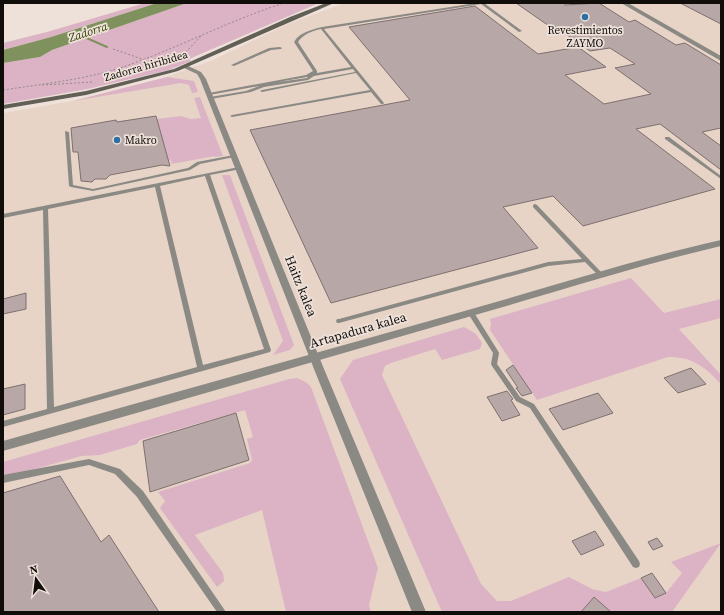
<svg xmlns="http://www.w3.org/2000/svg" width="724" height="615" viewBox="0 0 724 615" font-family="'Source Serif 4',serif">
<style>
.built{fill:#e7d4c7}
.green{fill:#dbb3c5}
.water{fill:#7f915d}
.lines{fill:none;stroke-linecap:round;stroke-linejoin:round}
.stream{stroke:#7f915d;stroke-width:2}
.building{fill:#b7a8a7;stroke:#7e706f}
.path{stroke:#958b86;stroke-width:1;stroke-dasharray:2 2;stroke-linecap:butt}
.service{fill:#8b8984;fill-rule:evenodd}
.minor{fill:#8b8984;fill-rule:evenodd}
.tertiary{fill:#8b8984;fill-rule:evenodd}
.secondary{fill:#625f57;fill-rule:evenodd}
.poi-dot{fill:#2d6ea4;stroke:#eee1d9;stroke-width:1.5}
.labels{text-anchor:middle;dominant-baseline:central;stroke-width:3.5;stroke-linejoin:round;paint-order:stroke}
.far-poi-label{font-size:11px;fill:#110d0b;stroke:#eee1d9}
.far-street-label{font-size:11px;fill:#110d0b;stroke:#eee1d9}
.far-water-label{font-size:12px;font-style:italic;fill:#314102;stroke:#eee1d9}
.street-label{font-size:13px;fill:#110d0b;stroke:#eee1d9}
</style>
<rect width="100%" height="100%" fill="#eee1d9"/>
<path class="built" d="M344,3H721V612H3V113L72,101L163,78L213,60L288,24Z"/>
<path class="green" d="M145,3H157L51,37L3,50V43L47,32Z
M187,3H319L189,59L191,61L169,70L88,89L3,104V63L40,57L52,50Z
M167,77L194,81L198,92L192,93L189,85L181,83L73,101Z
M200,97L223,156L215,157V156L171,164L172,161L168,160L157,119L181,116L191,119L201,118L194,98Z
M222,175H230L294,345L290,350L273,355L283,341Z
M631,278L664,313L721,299V318L679,329L721,375V384C705,367 693,357 668,357L537,400L490,330L491,324L490,319Z
M464,327L476,334L482,343L480,349L442,360L435,349L391,363L385,366L382,375L481,584L497,601H511L569,577L592,589L606,592L641,578L655,598L666,593L682,573L671,562L721,543L672,612H442L340,379L353,360Z
M297,378L306,382L311,387L378,568L369,605L371,612H286L262,510L195,535L223,573L224,581L217,587L160,508L165,501L158,492L250,463L252,460L247,439L253,437L245,410L140,440L137,444L100,455L81,456L3,478V462L289,379Z"/>
<path class="water" d="M157,3H187L52,50L40,57L3,63V50L51,37Z"/>
<g class="lines">
<path class="stream" d="M82,36L107,47"/>
</g>
<path class="building" d="M516,3H565V5L599,3L629,22L635,20L676,45L685,43L721,65V128L702,132L721,146V170L660,124L636,129L715,189L583,226L553,196L503,207L538,248L331,303L250,130L410,100L349,27L475,6L538,54L578,47L606,67L565,75L604,104L651,94L615,68L635,64L610,48L590,51L553,25L549,26Z
M680,3H721V24Z
M156,116L170,166L162,165L110,175L106,179H95L92,182L81,181L78,152H73L71,128L116,120L117,122Z
M26,293V309L3,314V299Z
M513,365L532,393L522,396L516,388H518L506,370Z
M691,368L706,384L678,393L664,378Z
M25,384V409L3,415V389Z
M507,391L513,399L511,400L520,415L502,421L487,397Z
M598,393L613,413L563,430L549,409Z
M236,413L249,460L150,492L143,441Z
M60,476L101,542L109,535L159,612H3V493Z
M595,531L604,545L581,555L572,541Z
M657,538L663,546L653,550L648,542Z
M652,573L666,593L655,598L641,578Z
M594,597L611,612H581Z"/>
<g class="lines">
<path class="path" d="M113,49L142,59
M161,65L185,53L201,36
M42,85L93,82
M3,90C42,84 82,80 120,68C176,49 228,21 284,3"/>
<path class="service" d="M476,3H484L522,31L519,32L481,4L324,29L384,103L383,104H381L371,92L232,117L230,116L232,115L370,90L356,73L262,92L260,91L262,90L355,72L353,69L314,76L308,80L264,87L251,92L211,99L209,98L210,97L246,91L259,86L209,95L207,94L209,93L306,75L313,71L294,42C300,32 311,30 322,27ZM321,29L351,67L317,73V71L298,42C303,34 312,31 321,29ZM308,77L307,78L278,82L307,77Z
M280,47L282,48L281,49L271,50L234,66L231,65L269,48Z
M65,131L69,132L73,185L93,189L188,168L197,162L234,155L236,156L234,157L200,164L190,170L93,191L71,187L69,186Z
M665,137H669L721,176V179L665,139Z
M239,167L241,168V169L210,175L271,350L270,352L3,427V421L47,409L43,210L3,218V214ZM205,176L264,349L203,365L160,186ZM155,187L197,367L54,407L48,209Z
M535,204L537,205L602,273L603,274L602,275H598L585,262L548,266L339,323H337L336,321L337,319H339L548,262L582,259L533,207V205Z
M469,311H473L498,351L499,353L497,364L520,397L534,404L639,561L640,564L639,567L636,568L633,567L530,408L516,401L492,366L491,364L493,353L469,315L468,313Z
M89,459L120,469L143,491L226,612H217L137,497L115,474L89,465L3,483V475Z"/>
<path class="minor" d="M621,3H628L721,56V61Z
M186,65L201,72L206,79L324,369L426,612H412L314,369L200,79L197,74L184,68L183,67Z"/>
<path class="tertiary" d="M721,240V246C635,266 553,293 468,317C313,362 158,407 3,451V441C158,397 313,354 468,310C553,286 636,259 721,240Z"/>
<path class="secondary" d="M326,3H334L178,71L86,95L3,109V105L86,91L174,69L290,17Z"/>
</g>
<g class="poi-dot">
<circle cx="585" cy="17" r="4"/>
<circle cx="117" cy="140" r="4"/>
</g>
<g class="labels">
<g class="far-poi-label">
<text x="585" y="30">Revestimientos<tspan x="585" dy="13">ZAYMO</tspan></text>
<text x="125" y="140" text-anchor="start">Makro</text>
</g>
<g class="far-street-label">
<text transform="translate(146 66) rotate(-16)">Zadorra hiribidea</text>
</g>
<g class="far-water-label">
<text transform="translate(88 32) rotate(-18)">Zadorra</text>
</g>
<g class="street-label">
<text transform="translate(301 286) rotate(68)">Haitz kalea</text>
<text transform="translate(358 330) rotate(-16)">Artapadura kalea</text>
</g>
</g>
<rect width="724" height="615" fill="none" stroke="#110d0b" stroke-width="8"/>
<g transform="translate(36 579) rotate(346)" stroke="#eee1d9" stroke-width="3" paint-order="stroke">
<path d="M0-3L7 15L0 10L-7 15Z" fill="#110d0b"/>
<text y="-6" font-size="11" font-weight="bold" text-anchor="middle" fill="#110d0b">N</text>
</g>
</svg>
